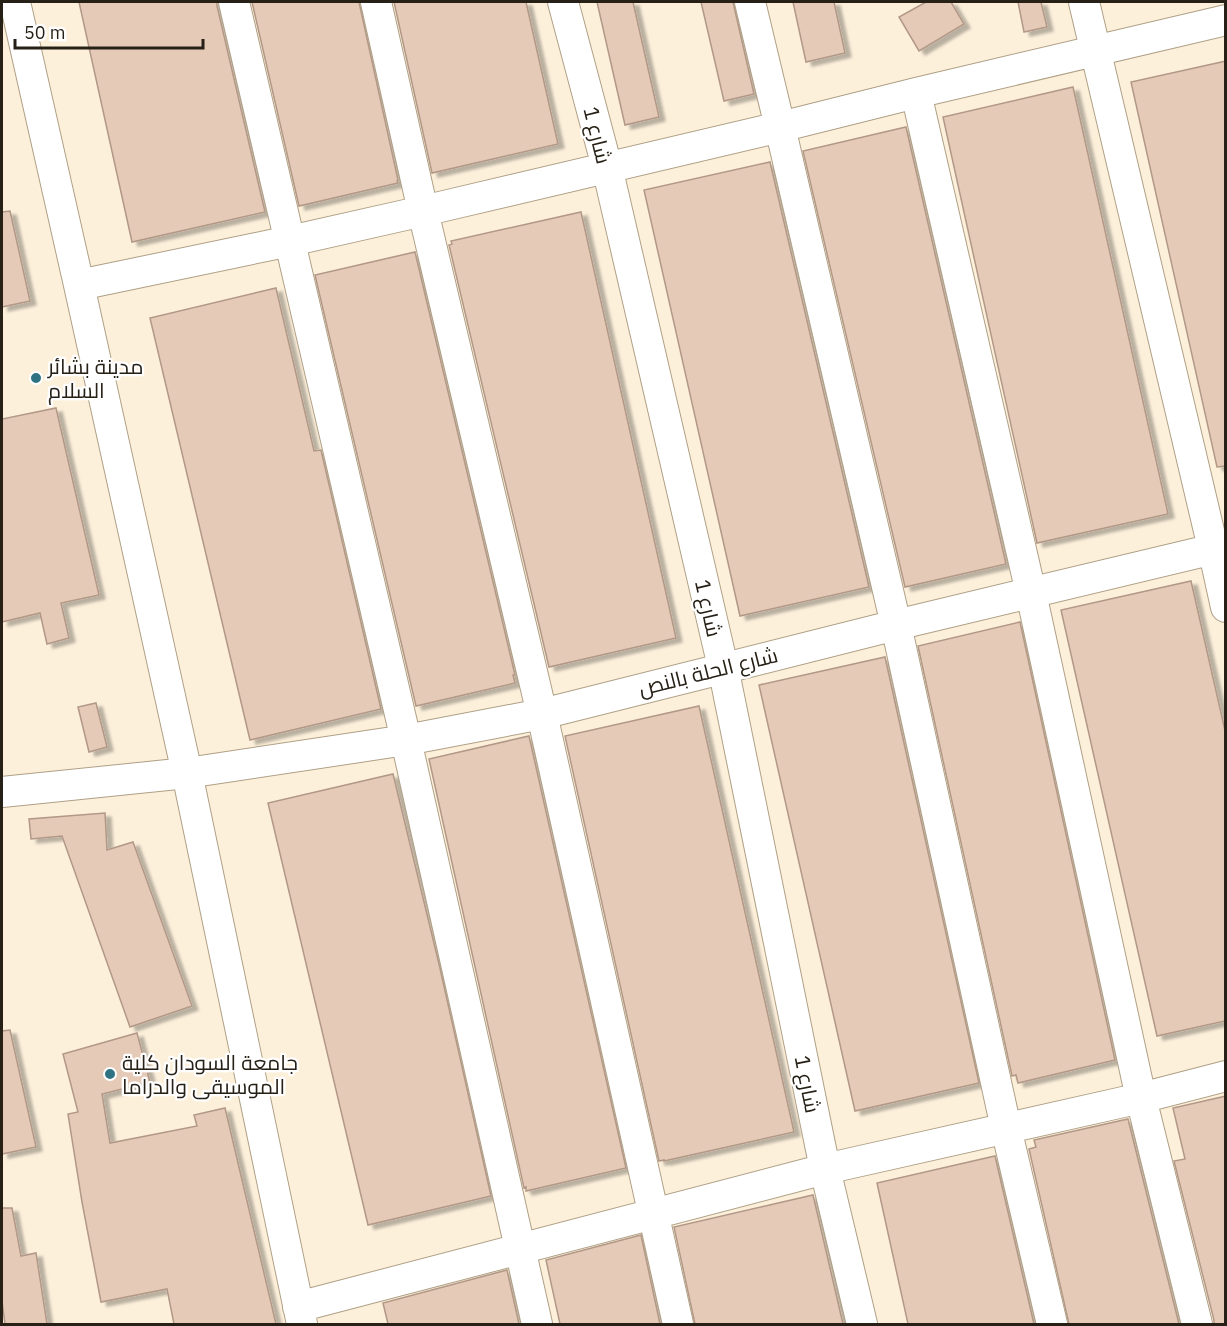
<svg xmlns="http://www.w3.org/2000/svg" width="1227" height="1326" viewBox="0 0 1227 1326" font-family="'IBM Plex Sans',Cairo,sans-serif">
<style>
.building{fill:#e6cab8;stroke:#b29887;stroke-width:1.5;filter:url(#shadow)}
.lines{fill:none;stroke-linecap:round;stroke-linejoin:round}
.minor-casing{stroke:#afa086;stroke-width:32}
.minor{stroke:#fff;stroke-width:30}
.poi-dot{fill:#2f7383;stroke:#fff;stroke-width:2}
.labels{text-anchor:middle;dominant-baseline:central;stroke-width:4.5;stroke-linejoin:round;paint-order:stroke}
.street-label{font-size:21px;fill:#262016;stroke:#fff}
.poi-label{font-size:21px;fill:#262016;stroke:#fff;text-anchor:start}
</style>
<defs>
<filter id="shadow"><feDropShadow dx="6" dy="4" stdDeviation="1.5" flood-color="#0004"/></filter>
</defs>
<rect width="100%" height="100%" fill="#fdf0db"/>
<path class="building" d="M79,2H217V6L265,212L132,242Z
M252,2H359L398,180L397,181L398,183L299,206Z
M394,2H526L558,144L432,173Z
M597,2H633L659,117L625,125Z
M701,2H733L754,94L724,101Z
M793,2H834L845,53L806,62Z
M926,2H951L964,24L919,51L899,17Z
M1018,2H1041L1047,27L1024,32Z
M1226,61V466L1217,467L1131,82Z
M1073,87L1168,514L1037,543L943,117Z
M906,127L1006,564L905,587L803,151Z
M770,162L869,587L740,616L644,190Z
M10,211L30,301L2,307V212Z
M581,212L676,638L549,667L449,245L452,244L451,241Z
M415,252L515,675H513L515,683L416,706L315,275Z
M276,288L314,451L321,450L381,709L250,740L150,318Z
M56,408L99,595L61,603L69,638L47,644L40,613L2,622V419Z
M1191,581L1226,735L1225,1021L1157,1036L1061,610Z
M1020,622L1115,1060L1018,1083L1016,1075L1012,1076L918,646Z
M885,657L979,1083L855,1111L759,685Z
M96,703L107,747L89,752L78,707Z
M699,706L794,1132L664,1161V1160L659,1161L565,736Z
M529,736L626,1168L526,1191V1187L524,1188L429,759Z
M393,774L439,964L491,1196L368,1225L268,803Z
M105,813L107,850L133,842L192,1006L130,1027L62,836L31,839L29,819Z
M10,1030L36,1147L2,1154V1031Z
M137,1033L150,1082L102,1094L110,1143L197,1126L194,1115L225,1108L276,1324H174L167,1289L101,1302L82,1202L68,1114L78,1112L63,1054Z
M1226,1096V1324H1214V1320L1174,1161L1185,1159L1173,1108Z
M1128,1119L1179,1324H1069L1029,1149L1036,1147L1034,1140Z
M995,1156L1034,1324H908L877,1183Z
M813,1195L843,1324H695L674,1227Z
M2,1208H12L21,1256L36,1253L47,1324H5L2,1301Z
M641,1235L660,1324H560L546,1260Z
M507,1270L519,1324H388L383,1303Z"/>
<g class="lines">
<g class="minor-casing">
<path id="minor" d="M15,2L79,285L187,773L302,1324
M234,2L406,740L537,1324
M376,2L423,211L542,714L678,1324
M563,2L607,167L723,667L825,1169L862,1324
M750,2L780,127L896,625L1006,1128L1052,1324
M1084,2L1213,548L1226,607
M916,93L1031,593L1141,1098L1197,1324
M79,285L290,241L423,211L780,127L916,93L1226,20
M2,792L187,773L406,740L542,714L896,625L1226,546
M298,1307L825,1169L1141,1098L1226,1076"/>
</g>
<use href="#minor" class="minor"/>
</g>
<g class="poi-dot">
<circle cx="36" cy="378" r="6"/>
<circle cx="110" cy="1074" r="6"/>
</g>
<g class="labels">
<g class="street-label">
<text transform="translate(598 135) rotate(76)">شارع 1</text>
<text transform="translate(709 608) rotate(77)">شارع 1</text>
<text transform="translate(708 671) rotate(-14)">شارع الحلة بالنص</text>
<text transform="translate(808 1084) rotate(79)">شارع 1</text>
</g>
<g class="poi-label">
<text x="48" y="366">مدينة بشائر<tspan x="48" dy="24">السلام</tspan></text>
<text x="122" y="1062">جامعة السودان كلية<tspan x="122" dy="24">الموسيقى والدراما</tspan></text>
</g>
</g>
<rect width="1227" height="1326" fill="none" stroke="#262016" stroke-width="6"/>
<path d="M15 39v9h188v-9" fill="none" stroke="#262016" stroke-width="3"/>
<text x="24" y="39" font-size="18" fill="#262016" stroke="#ffffff" stroke-width="4.5" paint-order="stroke">50 m</text>
</svg>
